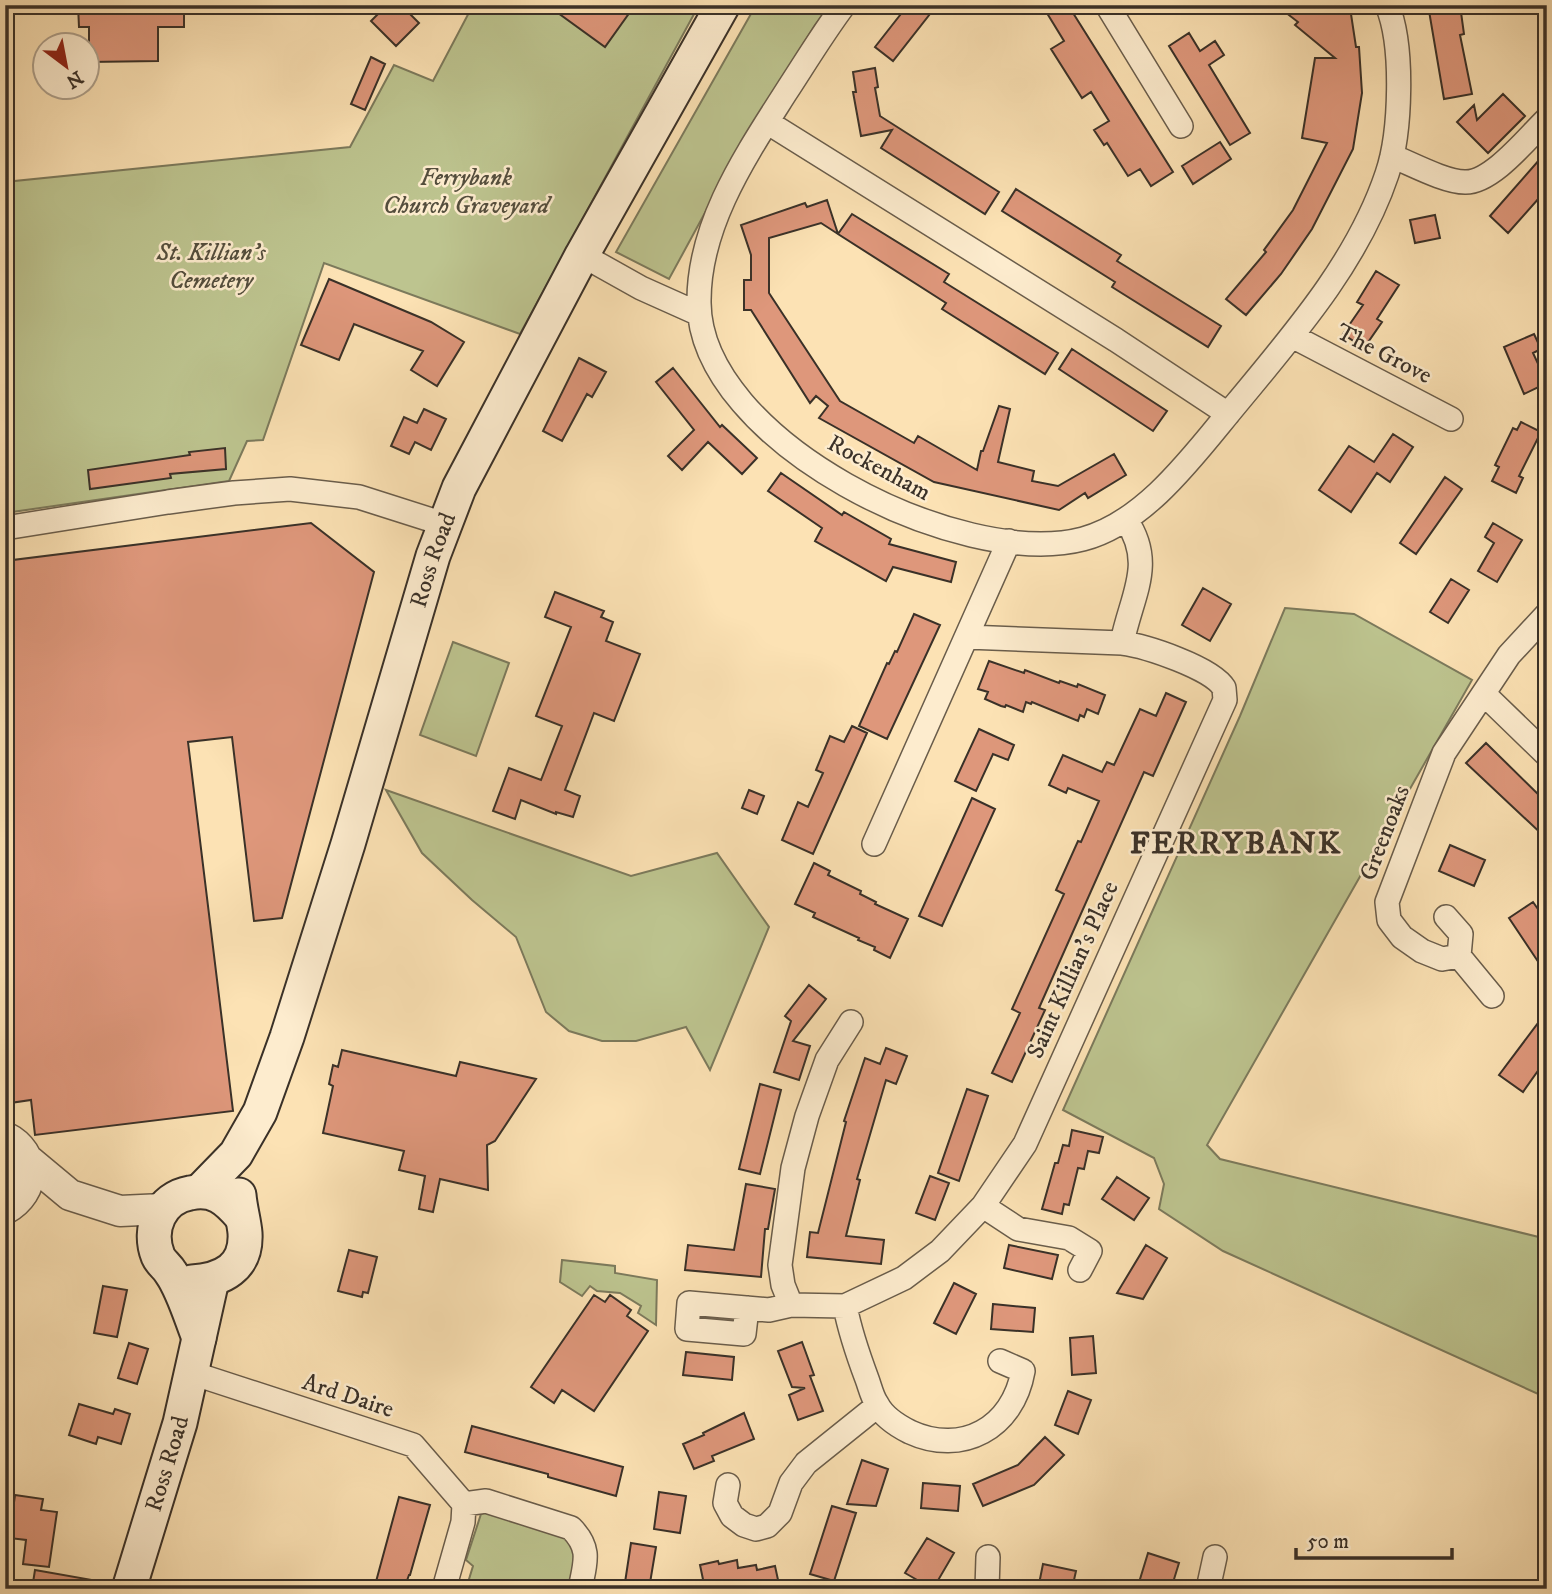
<svg xmlns="http://www.w3.org/2000/svg" width="1552" height="1594" viewBox="0 0 1552 1594" font-family="'IM FELL DW Pica',serif">
<style>
.green{fill:#bdc48f;stroke:#7c7a5c;stroke-width:2}
.building{fill:#de977b;stroke:#3a3128;stroke-width:2}
.lines{fill:none;stroke-linecap:round;stroke-linejoin:round}
.minor-casing{stroke:#6a5d4b;stroke-width:26}
.tertiary-casing{stroke:#6a5d4b;stroke-width:33}
.secondary-casing{stroke:#3a3128;stroke-width:37}
.minor{stroke:#fdecce;stroke-width:23}
.tertiary{stroke:#fdecce;stroke-width:30}
.secondary{stroke:#fdecce;stroke-width:33}
.labels{text-anchor:middle;dominant-baseline:central;stroke-width:5;stroke-linejoin:round;paint-order:stroke}
.park-label{font-size:24px;font-style:italic;fill:#544e3d;stroke:#fdecce}
.street-label{font-size:24px;fill:#3a3128;stroke:#fdecce}
.district-label{font-size:32px;font-weight:bold;letter-spacing:2px;fill:#3a3128;stroke:#fdecce}
</style>
<rect width="100%" height="100%" fill="#fce2b4"/>
<filter id="stains"><feTurbulence type="fractalNoise" baseFrequency=".00286" numOctaves="4"/><feColorMatrix values="0 0 0 0 .2 0 0 0 0 .09 0 0 0 0 .02 0 0 0 .5 -.17"/></filter>
<radialGradient id="worn" r=".72"><stop offset=".6" stop-color="#630" stop-opacity="0"/><stop offset="1" stop-color="#630" stop-opacity=".3"/></radialGradient>
<path class="green" d="M473,5H699L520,334L324,263L263,440L247,441L229,481L5,513V182L350,147L394,65L433,81Z
M756,5H830L815,25L751,128L669,279L616,252Z
M1285,608L1354,614L1472,680L1207,1145L1220,1159L1547,1239V1398L1223,1251L1159,1209L1164,1184L1154,1158L1063,1110L1240,716Z
M453,642L509,663L476,756L420,735Z
M386,790L631,876L717,853L769,927L710,1070L686,1027L636,1041H602L569,1031L546,1012L516,937L472,900L422,853Z
M562,1260L615,1266V1273L657,1280L656,1325L638,1313L641,1306L620,1293L597,1291L590,1286L582,1296L560,1282Z
M494,1509L556,1527L580,1549L569,1589H466L473,1566L466,1560L481,1514Z"/>
<path class="building" d="M78,5H184V27H158V61L89,62V27H79Z
M387,5H401L419,23L396,46L371,21Z
M547,5H635L605,47Z
M908,5H937L893,61L875,47Z
M1042,5H1068L1173,172L1151,186L1140,169L1128,176L1107,143L1104,145L1094,130L1109,121L1091,92L1082,98L1051,49L1064,41Z
M1276,5H1341L1351,14L1356,47H1359L1362,93L1353,149L1312,229L1281,274L1246,315L1226,299L1266,252L1264,250L1293,210L1327,143L1302,138L1315,58H1335L1295,25L1298,22Z
M1428,5H1460L1464,34L1460,35L1472,94L1444,99Z
M1189,33L1200,51L1215,41L1224,55L1209,65L1250,133L1230,145L1169,46Z
M371,57L385,64L365,110L351,104Z
M875,68L878,87L875,88L880,116L999,192L985,214L881,148L892,130L861,136L853,92H856L853,72Z
M1503,94L1525,116L1488,153L1457,122L1474,105L1477,120Z
M1220,142L1231,159L1193,184L1182,166Z
M1547,151V189L1508,233L1490,216Z
M1016,189L1121,255L1117,261L1221,326L1208,347L1112,287L1115,282L1002,211Z
M827,200L838,234L821,223L769,238V293L840,401L914,443L918,436L977,470L981,451H983L999,406L1010,409L998,462L1034,471L1032,481L1058,486L1114,454L1126,475L1088,498L1085,493L1059,510L934,482L819,418L828,406L816,396L810,403L751,310H744V280H751V255L741,225L805,203L807,207Z
M852,214L949,274L944,282L1058,353L1045,374L942,309L946,303L838,234Z
M1435,215L1440,238L1415,243L1410,220Z
M1376,271L1399,285L1377,319L1382,322L1364,348L1343,334L1363,305L1357,302Z
M329,279L431,322L464,342L437,386L411,370L423,351L354,324L339,360L301,345Z
M1534,334L1541,349L1533,353L1547,383L1524,394L1504,347Z
M1072,349L1167,411L1153,431L1059,369Z
M579,358L606,372L592,397L587,394L562,441L543,431Z
M673,368L720,427L722,425L757,458L742,474L708,442L682,470L668,456L694,430L656,382Z
M424,409L446,419L431,450L415,442L409,454L391,446L404,417L417,423Z
M1521,422L1541,432L1519,476L1523,478L1516,493L1492,481L1499,467L1495,465L1513,428L1517,430Z
M1393,434L1413,447L1390,482L1377,473L1351,512L1319,490L1349,446L1374,462Z
M225,448L226,469L170,474L171,478L90,489L88,470L190,455L189,452Z
M781,473L842,515L844,512L891,539L889,544L956,562L951,582L893,567L886,581L815,541L822,528L768,491Z
M1445,477L1462,489L1416,554L1400,543Z
M311,523L374,572L282,918L254,921L232,737L188,742L233,1111L35,1135L31,1100L10,1103L5,1062V561Z
M1493,523L1522,540L1497,582L1478,571L1494,543L1485,537Z
M1451,579L1469,590L1448,623L1430,612Z
M1203,588L1231,604L1210,641L1182,625Z
M555,592L604,611L601,617L613,622L606,641L640,654L614,721L594,713L565,790L580,796L573,817L556,812V814L521,800L515,819L493,811L509,768L541,780L562,726L536,716L571,627L545,617Z
M914,614L940,625L887,739L859,726L887,663L889,664L895,651L897,652Z
M989,661L1024,673L1025,670L1059,683L1060,681L1077,687L1078,684L1105,695L1098,714L1087,709L1084,717L1080,715L1078,721L1032,702L1031,704L1026,702L1023,712L1006,705L1005,707L1001,706L985,699L988,692L978,689Z
M1166,693L1186,702L1153,776L1144,772L1039,1008L1045,1010L1012,1082L992,1073L1020,1013L1012,1009L1064,894L1056,890L1078,841L1081,842L1099,801L1068,788L1066,793L1049,785L1063,755L1102,772L1107,762L1114,765L1140,709L1156,716Z
M852,726L867,733L813,854L782,840L798,802L808,807L823,773L816,770L830,736L844,742Z
M979,729L1014,745L1008,760L993,754L976,791L955,781Z
M1486,743L1547,803V839L1466,763Z
M749,790L764,796L757,814L742,808Z
M972,798L995,809L942,926L919,916Z
M1450,845L1485,860L1474,886L1439,871Z
M814,863L830,871L828,875L861,891L860,894L876,902L875,904L908,919L890,958L874,950L875,947L858,940L859,938L813,917L815,913L795,904Z
M1533,902L1547,922V975L1509,918Z
M809,985L826,999L793,1041L810,1046L799,1080L774,1072L791,1021L785,1016Z
M1547,1011V1058L1523,1092L1499,1075Z
M886,1048L907,1056L896,1084L886,1080L857,1179L860,1180L846,1236L884,1240L881,1264L807,1257L810,1232L818,1233L846,1122L844,1121L865,1058L880,1064Z
M342,1050L456,1076L460,1062L536,1079L495,1141L487,1145L488,1190L440,1179L433,1212L419,1209L425,1176L399,1170L404,1151L323,1133L333,1086L329,1084L333,1065L338,1067Z
M760,1084L781,1090L760,1174L739,1169Z
M967,1089L988,1096L959,1181L938,1173Z
M1072,1130L1103,1137L1099,1153L1088,1151L1084,1169L1078,1168L1069,1205L1064,1204L1062,1214L1042,1209L1055,1163H1058L1063,1145L1069,1146Z
M930,1176L949,1183L935,1220L916,1213Z
M1117,1177L1149,1198L1134,1220L1102,1199Z
M746,1184L775,1189L768,1229H765L761,1277L685,1270L688,1245L734,1250Z
M1009,1245L1058,1255L1052,1279L1004,1268Z
M1146,1245L1167,1258L1143,1299L1117,1293Z
M349,1250L377,1257L368,1293L363,1292L362,1297L338,1291Z
M954,1283L976,1294L956,1334L934,1323Z
M103,1286L127,1290L117,1337L94,1333Z
M594,1295L605,1302L610,1295L631,1310L627,1316L648,1331L594,1411L562,1390L554,1403L531,1387Z
M993,1304L1035,1308L1033,1332L991,1329Z
M1093,1336L1096,1373L1072,1375L1070,1338Z
M802,1342L814,1375L810,1376L823,1411L798,1420L789,1395L805,1388L792,1387L778,1351Z
M129,1343L148,1349L137,1384L118,1378Z
M686,1352L734,1357L732,1380L683,1375Z
M1068,1391L1091,1400L1078,1434L1055,1425Z
M79,1404L113,1414L115,1409L130,1414L121,1444L98,1437L96,1444L69,1435Z
M744,1413L754,1439L712,1456L714,1461L694,1469L683,1444L704,1435L703,1433Z
M472,1426L623,1467L616,1496L548,1477V1474L465,1452Z
M1045,1437L1064,1455L1034,1485L983,1506L973,1484L1018,1465Z
M862,1460L888,1469L876,1506L847,1504Z
M923,1483L960,1486L958,1511L921,1508Z
M659,1492L686,1496L680,1533L654,1529Z
M15,1495L43,1499L41,1510L57,1512L49,1567L23,1564L26,1540L9,1538Z
M399,1497L430,1505L410,1575H409L404,1589H374Z
M832,1506L856,1513L834,1581L810,1574Z
M927,1538L954,1553L933,1589L905,1573Z
M631,1543L656,1547L649,1589H624Z
M1148,1553L1179,1563L1171,1589H1137Z
M737,1560L738,1568L756,1565L757,1570L775,1566L780,1589H705L700,1565L718,1561L719,1564Z
M1043,1564L1076,1571L1072,1589H1038Z
M35,1570L92,1580L91,1589H32Z"/>
<g class="lines">
<g class="minor-casing">
<path id="minor" d="M844,5C823,33 805,63 786,92C746,155 698,225 699,303C700,441 961,571 1083,539C1147,522 1196,452 1237,403C1294,334 1358,261 1387,174C1401,133 1404,45 1387,5
M1107,5L1181,126
M767,122L1116,340L1228,414
M1392,156C1412,164 1445,182 1465,182C1492,183 1528,137 1547,119
M582,255L641,288L699,314
M1292,336L1451,419
M5,528L168,502L234,493L290,489L359,497L444,524
M967,637L1122,643
M1484,694L1547,755
M874,844L1009,541
M1446,917L1461,934L1459,956
M1492,996L1459,956L1442,959L1422,951L1402,937L1389,920L1387,902L1444,753L1509,655L1547,614
M983,1206L1018,1229L1069,1238L1090,1251L1080,1270
M791,1305L783,1285L780,1265L793,1168L807,1116L827,1060L851,1022
M845,1306C850,1332 858,1355 867,1379C870,1387 872,1397 877,1404C883,1416 898,1426 910,1432C962,1456 1013,1428 1023,1371L1000,1361
M747,1308L744,1334L687,1329L689,1303L769,1310L791,1305L845,1306L904,1278L940,1251L983,1206L1025,1144L1225,700L1224,688C1212,668 1146,646 1122,643C1131,596 1156,564 1126,520
M192,1373L413,1445L464,1504L463,1522L444,1589
M728,1485L725,1503L732,1516L744,1525L756,1529L767,1526L780,1513L791,1483L806,1463L877,1406
M464,1504L486,1501L571,1528C592,1549 585,1563 580,1589
M987,1589L988,1557
M1208,1589L1215,1557"/>
</g>
<g class="tertiary-casing">
<path id="tertiary" d="M5,1137C38,1153 36,1192 5,1209
M28,1160L70,1195L120,1211L163,1209"/>
</g>
<g class="secondary-casing">
<g id="secondary">
<path id="s1" d="M201,1190L236,1154L260,1112L287,1037L348,844L433,556L459,488L582,255L723,5"/>
<path d="M192,1282C222,1280 247,1268 245,1233C244,1221 240,1208 239,1195"/>
<path d="M199,1338C191,1318 183,1290 171,1273C167,1266 161,1263 158,1256C147,1228 161,1198 190,1193C214,1188 226,1199 241,1216"/>
<path id="s2" d="M129,1589L180,1423L212,1280"/>
</g>
</g>
<use href="#minor" class="minor"/>
<use href="#tertiary" class="tertiary"/>
<use href="#secondary" class="secondary"/>
</g>
<g class="labels">
<g class="park-label">
<text x="466" y="178">Ferrybank<tspan x="466" dy="28">Church Graveyard</tspan></text>
<text x="211" y="253">St. Killian's<tspan x="211" dy="28">Cemetery</tspan></text>
</g>
<g class="street-label">
<text transform="translate(1384 354) rotate(27)">The Grove</text>
<text transform="translate(879 468) rotate(28)">Rockenham</text>
<text stroke="none"><textPath href="#s1" startOffset="677">Ross Road</textPath></text>
<text transform="translate(1385 833) rotate(-69)">Greenoaks</text>
<text transform="translate(1073 970) rotate(-66)">Saint Killian's Place</text>
<text transform="translate(348 1396) rotate(18)">Ard Daire</text>
<text stroke="none"><textPath href="#s2" startOffset="131">Ross Road</textPath></text>
</g>
<g class="district-label">
<text x="1236" y="844">FERRYBANK</text>
</g>
</g>
<rect width="1552" height="1594" fill="none" stroke="#fce2b4" stroke-width="28"/>
<rect x="7" y="7" width="1538" height="1580" fill="none" stroke="#3a3128" stroke-width="3.5"/>
<rect x="14" y="14" width="1524" height="1566" fill="none" stroke="#3a3128" stroke-width="2"/>
<g transform="translate(66 66) rotate(148)"><circle r="33" fill="#fdecce" stroke="#afa18c" stroke-width="2"/>
<path d="M0-5L12 26L0 18L-12 26Z" fill="#8f2418"/>
<text y="-10" font-size="19" font-weight="bold" text-anchor="middle" fill="#3a3128">N</text>
</g>
<path d="M1296 1548v10h156v-10" fill="none" stroke="#3a3128" stroke-width="3.5"/>
<text x="1307" y="1548" font-size="21" fill="#3a3128" stroke="#fdecce" stroke-width="5" paint-order="stroke">50 m</text>
<rect width="100%" height="100%" filter="url(#stains)"/>
<rect width="100%" height="100%" fill="url(#worn)"/>
</svg>
